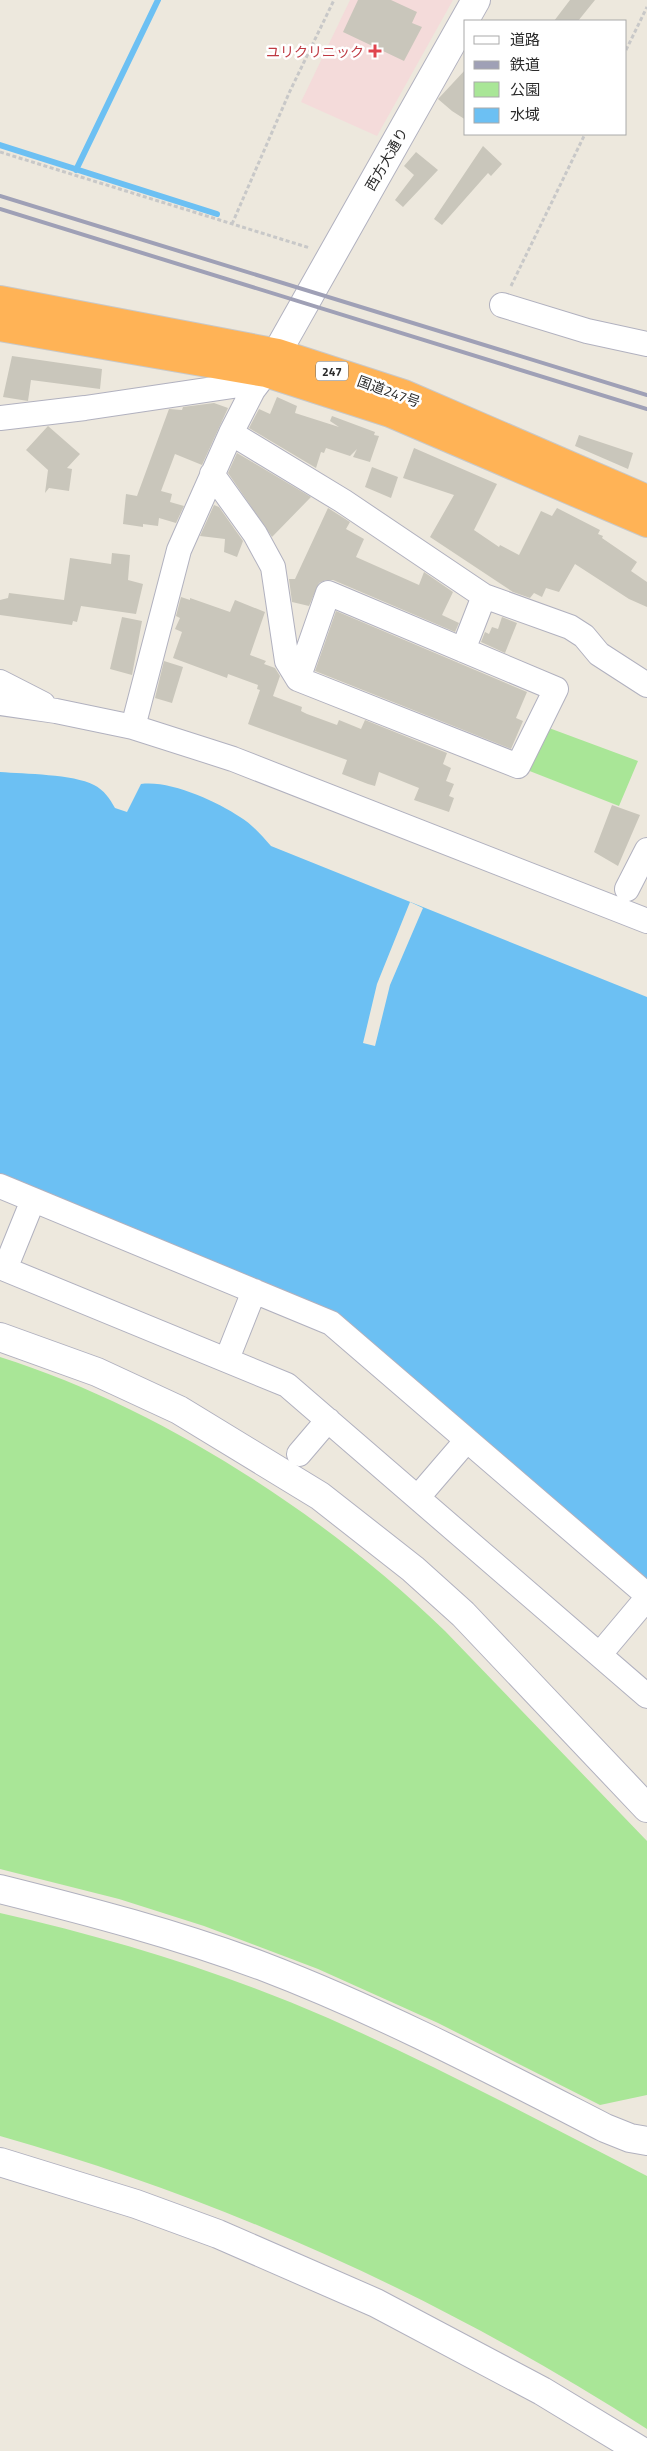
<svg xmlns="http://www.w3.org/2000/svg" width="647" height="2451" viewBox="0 0 647 2451" font-family="'Titillium Web','Noto Sans JP',sans-serif">
<style>
.medical{fill:#f4dbda}
.green{fill:#a9e697}
.water{fill:#6cc0f3}
.pier{fill:#ede8dd}
.lines{fill:none;stroke-linecap:round;stroke-linejoin:round}
.stream{stroke:#6cc0f3;stroke-width:6}
.building{fill:#c9c6bb}
.street-casing{stroke:#b1b1bf;stroke-width:26}
.secondary-casing{stroke:#b1b1bf;stroke-width:30}
.highway-casing{stroke:#c8c8c8;stroke-width:30}
.path{stroke:#c8c8c8;stroke-width:3;stroke-dasharray:4 2.5;stroke-linecap:butt}
.street{stroke:#fff;stroke-width:24}
.secondary{stroke:#fff;stroke-width:28}
.highway{stroke:#ffb356;stroke-width:28}
.rail{stroke:#9fa0b6;stroke-width:4}
.health-dot{fill:#e0444e;stroke:#fff;stroke-width:2}
.labels{text-anchor:middle;dominant-baseline:central;stroke-width:5;stroke-linejoin:round;paint-order:stroke}
.shield{fill:#fff;stroke:#6b6b6b;stroke-width:1}
.shield-label{font-size:12px;font-weight:bold;fill:#2b2b2b}
.health-label{font-size:14px;fill:#be3a42;stroke:#fff;text-anchor:end}
.street-label{font-size:14px;fill:#2b2b2b;stroke:#fff}
</style>
<rect width="100%" height="100%" fill="#ede8dd"/>
<path class="medical" d="M350,0H453L377,136L301,102Z"/>
<path class="green" d="M549,728L638,761L619,806L527,770Z
M0,1357C159,1407 326,1515 445,1631L647,1841V2095L600,2105L438,2023L318,1969L204,1926L119,1899L0,1869Z
M0,1913C111,1938 223,1972 328,2018C437,2066 541,2122 647,2176V2429C447,2300 229,2201 0,2136Z"/>
<path class="water" d="M0,772C25,774 73,774 94,785C104,790 110,799 115,808L127,812L141,784C170,780 216,801 240,817C252,824 262,836 271,846L647,997V1584L333,1313L0,1175Z"/>
<path class="pier" d="M410,902L423,908L390,985L375,1046L363,1043L377,984Z"/>
<g class="lines">
<path class="stream" d="M0,145L217,214
M76,170L158,0"/>
</g>
<path class="building" d="M358,0H391L417,12L412,23L422,27L404,61L343,32Z
M570,0H595L578,21H554Z
M466,69V120L452,111L438,99Z
M483,146L502,164L491,176L488,173L442,225L434,219Z
M416,152L438,170L403,207L395,200L414,175L404,166Z
M12,356L102,369L100,389L31,380L28,401L3,397Z
M277,397L297,406L295,413L339,427L330,421L332,416L375,432L374,435L379,436L370,462L353,457L357,449L350,456L326,448L324,453L321,452L316,468L249,428L259,409L270,414Z
M214,403L228,408L202,465L175,454L161,491L172,494L170,502L184,506L176,523L159,518L158,526L143,524V527L123,524L126,494L137,496L169,409L182,410L183,407Z
M48,426L80,454L67,468L72,469L69,491L49,488L45,493L48,470L26,450Z
M579,435L633,453L628,469L575,446Z
M414,448L497,484L474,530L499,547L500,545L519,555L541,511L552,516L557,508L600,530L598,534L603,536L602,538L637,562L631,571L647,582V607L629,599L575,564L559,592L546,588L542,597L534,593L530,598L513,592L430,537L454,495L403,478Z
M237,453L311,497L272,537L228,473Z
M372,467L398,477L391,498L365,487Z
M214,505L219,507L243,541L237,557L224,552L225,539L200,536Z
M328,508L350,522L346,529L364,539L356,557L419,585L424,572L453,592L442,615L459,623L455,632L333,580H326L319,583L309,606L292,602L289,579H295Z
M112,553L130,555L128,580L143,584L136,614L81,606L77,622L73,621L72,625L0,615V600L8,598L9,593L64,600L70,558L111,564Z
M181,597L190,600V598L230,612L235,600L265,612L250,655L266,661L264,664L275,668L280,676L273,696L302,707L301,711L307,714L337,725L339,720L361,729L365,720L447,753L443,764L451,768L446,781L454,784L449,796L454,798L449,812L414,800L419,788L379,772L375,786L368,784L342,774L347,760L248,724L260,690L257,689L258,685L228,674L227,678L173,658L182,632L175,629L180,618L176,616Z
M336,611L527,692L516,718L523,721L511,749L315,671Z
M122,617L142,621L132,675L110,669Z
M502,617L517,623L505,653L481,642L485,632L489,634L492,627L498,629Z
M164,661L183,667L172,703L155,698Z
M612,805L640,815L618,866L594,852Z"/>
<g class="lines">
<g class="street-casing">
<path id="street" d="M502,305L587,331L647,344
M0,418L85,408L233,386L266,373
M231,433L343,501L484,596L570,627L584,636L599,654L647,685
M212,474L255,534L273,567L287,661L298,679L518,766L556,689L328,593L298,679
M463,650L484,596
M0,682L43,704
M0,703L56,711L133,727L233,759L647,921
M133,727L179,550L231,433L253,390L266,373
M627,889L647,850
M0,1186L331,1323L647,1595
M0,1267L287,1385L647,1696
M5,1269L33,1200
M227,1359L254,1291
M299,1454L328,1420
M418,1497L467,1440
M600,1654L647,1598"/>
</g>
<g class="secondary-casing">
<path id="secondary" d="M266,372L476,0
M0,1337L97,1372L179,1410L320,1496L413,1569L463,1614L647,1808
M0,1889C88,1911 176,1934 262,1966C380,2011 492,2070 605,2128L630,2138L647,2141
M0,2162L136,2204L218,2234L376,2303L542,2391L641,2451"/>
</g>
<g class="highway-casing">
<path id="highway" d="M0,300L278,353L404,394L647,499
M0,327L266,373L390,413L647,523"/>
</g>
<path class="path" d="M626,50L647,7
M0,152L310,248
M232,224L290,91L334,0
M511,286L585,134"/>
<use href="#street" class="street"/>
<use href="#secondary" class="secondary"/>
<use href="#highway" class="highway"/>
<path class="rail" d="M0,196L647,395
M0,209L647,409"/>
</g>
<path class="health-dot" d="M372.5 43.5h5v5h5v5h-5v5h-5v-5h-5v-5h5z"/>
<g class="labels">
<rect class="shield" x="316" y="361.5" width="32" height="19" rx="4"/>
<g class="shield-label">
<text x="332" y="371">247</text>
</g>
<g class="health-label">
<text x="364" y="51">ユリクリニック</text>
</g>
<g class="street-label">
<text transform="translate(386 159) rotate(-60)">西方大通り</text>
<text transform="translate(389 391) rotate(20)">国道247号</text>
</g>
</g>
<rect x="464" y="20" width="162" height="115" fill="#ffffff" stroke="#aaaaaa"/>
<rect x="474" y="36" width="25" height="8" fill="#ffffff" stroke="#aaaaaa"/>
<text x="510" y="45" font-size="15" fill="#2b2b2b">道路</text>
<rect x="474" y="61" width="25" height="8" fill="#9fa0b6" stroke="#aaaaaa"/>
<text x="510" y="70" font-size="15" fill="#2b2b2b">鉄道</text>
<rect x="474" y="82" width="25" height="15" fill="#a9e697" stroke="#aaaaaa"/>
<text x="510" y="95" font-size="15" fill="#2b2b2b">公園</text>
<rect x="474" y="108" width="25" height="15" fill="#6cc0f3" stroke="#aaaaaa"/>
<text x="510" y="120" font-size="15" fill="#2b2b2b">水域</text>
</svg>
